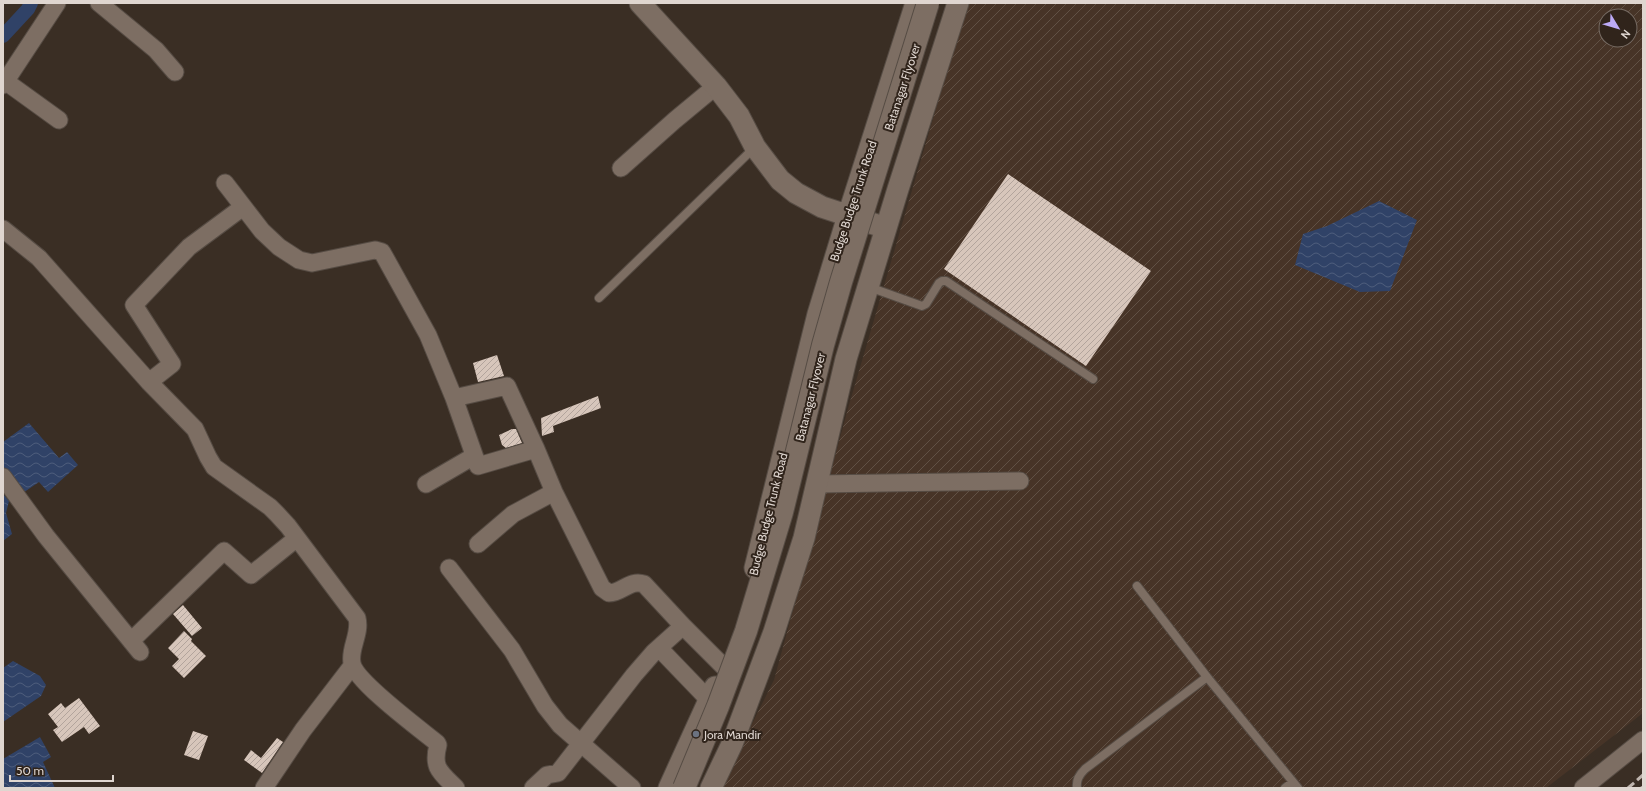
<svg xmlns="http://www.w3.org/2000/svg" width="1646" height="791" viewBox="0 0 1646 791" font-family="Cabin,sans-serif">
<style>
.industrial{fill:url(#industrial-furrows);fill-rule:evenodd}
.water{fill:url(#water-waves)}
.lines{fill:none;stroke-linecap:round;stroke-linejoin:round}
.canal{stroke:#304267;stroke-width:14}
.building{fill:url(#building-hatch)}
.service-casing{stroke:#564c44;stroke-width:10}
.minor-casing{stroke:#564c44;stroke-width:19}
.tertiary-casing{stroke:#564c44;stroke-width:23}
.service{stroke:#7d6e63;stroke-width:8}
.minor{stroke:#7d6e63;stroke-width:17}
.tertiary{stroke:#7d6e63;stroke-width:21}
.rail{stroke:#bfb5ae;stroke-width:3;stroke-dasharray:8 4;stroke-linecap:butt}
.secondary-bridge-casing{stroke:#564c44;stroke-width:24;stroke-linecap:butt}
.secondary-bridge{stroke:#7d6e63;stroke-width:22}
.worship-dot{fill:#6b7280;stroke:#30241b;stroke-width:1.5}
.labels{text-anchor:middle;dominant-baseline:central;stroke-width:4;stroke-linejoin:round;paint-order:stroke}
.street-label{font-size:12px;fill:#dfd6d0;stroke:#30241b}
.poi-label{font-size:12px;fill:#dfd6d0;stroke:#30241b;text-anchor:start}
</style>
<defs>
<pattern id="industrial-furrows" width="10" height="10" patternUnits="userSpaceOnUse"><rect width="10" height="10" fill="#473427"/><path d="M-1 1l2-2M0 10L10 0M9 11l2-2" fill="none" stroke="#615145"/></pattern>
<pattern id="water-waves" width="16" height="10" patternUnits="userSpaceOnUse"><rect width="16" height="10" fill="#304267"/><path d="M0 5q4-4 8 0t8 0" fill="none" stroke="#4e5d7c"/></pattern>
<pattern id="building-hatch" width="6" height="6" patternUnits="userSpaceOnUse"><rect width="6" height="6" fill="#d7c6bb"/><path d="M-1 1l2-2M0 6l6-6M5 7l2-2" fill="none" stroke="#b2a49c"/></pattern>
</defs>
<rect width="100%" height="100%" fill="#3a2e24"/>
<path class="industrial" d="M967,3H1643V713L1546,788H720L774,680L849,405ZM1606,16H1630V40H1606Z"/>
<path class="water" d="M1379,201L1417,220L1390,291L1360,292L1295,265L1303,234L1327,226Z
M29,423L59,458L67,452L78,465L48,492L39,482L17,497L3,476V442Z
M3,494L9,501L6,513L12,534L3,541Z
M13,661L40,676L46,685L41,696L3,722V668Z
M40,737L51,757L43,762L55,788H3V759Z"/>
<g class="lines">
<path class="canal" d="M3,36L28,9L31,3"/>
</g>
<path class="building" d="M1008,174L1151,271L1086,366L944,269Z
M497,355L504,376L478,382L473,363Z
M598,396L601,408L553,426L554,432L542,436L541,418Z
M512,429H516L522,443L506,448L502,445L499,435Z
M183,605L202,628L192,636L173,614Z
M184,631L192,639L191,641L206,656L184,678L172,666L179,659L168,648Z
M79,698L100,726L89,734L84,727L62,742L53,730L58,727L48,714L61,703L65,708Z
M193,731L208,736L199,760L184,755Z
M277,738L283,742L262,773L244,760L251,750L261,758Z"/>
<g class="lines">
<g class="service-casing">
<path id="service" d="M869,287L922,306L926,304L939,283L942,281H946L1093,379
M599,298L755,147
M1137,586L1207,677
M1077,788C1076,780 1079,775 1085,769L1207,677L1298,788
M1285,788L1293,782"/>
</g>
<g class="minor-casing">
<path id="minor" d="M99,3L156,50L175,72
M5,81L59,120
M3,85L57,3
M621,168L675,120L716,86
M225,183L262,231L279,247L299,260L312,263L375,250L382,252L428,335L454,398L478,466L536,449
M3,229L39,258L149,382L195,429L208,457L214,467L270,507L277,514L288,526L357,618C361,634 349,648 352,663C355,681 421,730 437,743L438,745C432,768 440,772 456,788
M149,382L172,364L134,305L189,247L243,207
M454,398L507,386L536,449L554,492L602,588L609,593C622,593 630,579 644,584L683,626L723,666
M3,477L46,536L140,652
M426,484L474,456
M817,484L1020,481
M478,544L513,514L554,492
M449,568L512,650L545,706L560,725L632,788
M131,641L224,551L251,575L297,538
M659,648L709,700
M264,788L303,730L352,666
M533,788L547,775L558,773L634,675L654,652L683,626
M1583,788L1643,740"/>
</g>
<g class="tertiary-casing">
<path id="tertiary" d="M640,3L716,86L739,116L755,147L780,180L796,193L822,207L886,228
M755,568L818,314L848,216L916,3
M669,788L715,687
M711,788L732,744L774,632L804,538L846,359L898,189L958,3"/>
</g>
<use href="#service" class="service"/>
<use href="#minor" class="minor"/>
<use href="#tertiary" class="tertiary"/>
<path class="rail" d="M1628,788L1643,775
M1641,788L1643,787"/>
<g class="secondary-bridge-casing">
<path id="secondary-bridge" d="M684,788L718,706L746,631L782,512L823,345L841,282L928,3"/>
</g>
<use href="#secondary-bridge" class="secondary-bridge"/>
</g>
<circle class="worship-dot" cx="696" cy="734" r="4"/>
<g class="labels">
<g class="street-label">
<text transform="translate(902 87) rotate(-72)">Batanagar Flyover</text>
<text transform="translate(853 201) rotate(-72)">Budge Budge Trunk Road</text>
<text transform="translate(810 397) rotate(-76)">Batanagar Flyover</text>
<text transform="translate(768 514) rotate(-76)">Budge Budge Trunk Road</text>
</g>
<g class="poi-label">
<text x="704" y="734">Jora Mandir</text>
</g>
</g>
<rect width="1646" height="791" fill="none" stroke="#dfd6d0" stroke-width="8"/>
<g transform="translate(1618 28) rotate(128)"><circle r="19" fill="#30241b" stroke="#766b63"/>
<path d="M0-3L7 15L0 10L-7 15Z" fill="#bcaaf6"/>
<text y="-6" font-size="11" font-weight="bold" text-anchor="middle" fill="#dfd6d0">N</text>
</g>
<path d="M10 775v6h103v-6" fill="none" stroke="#dfd6d0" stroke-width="2"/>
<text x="16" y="775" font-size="12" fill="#dfd6d0" stroke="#30241b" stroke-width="3" paint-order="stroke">50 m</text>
</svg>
